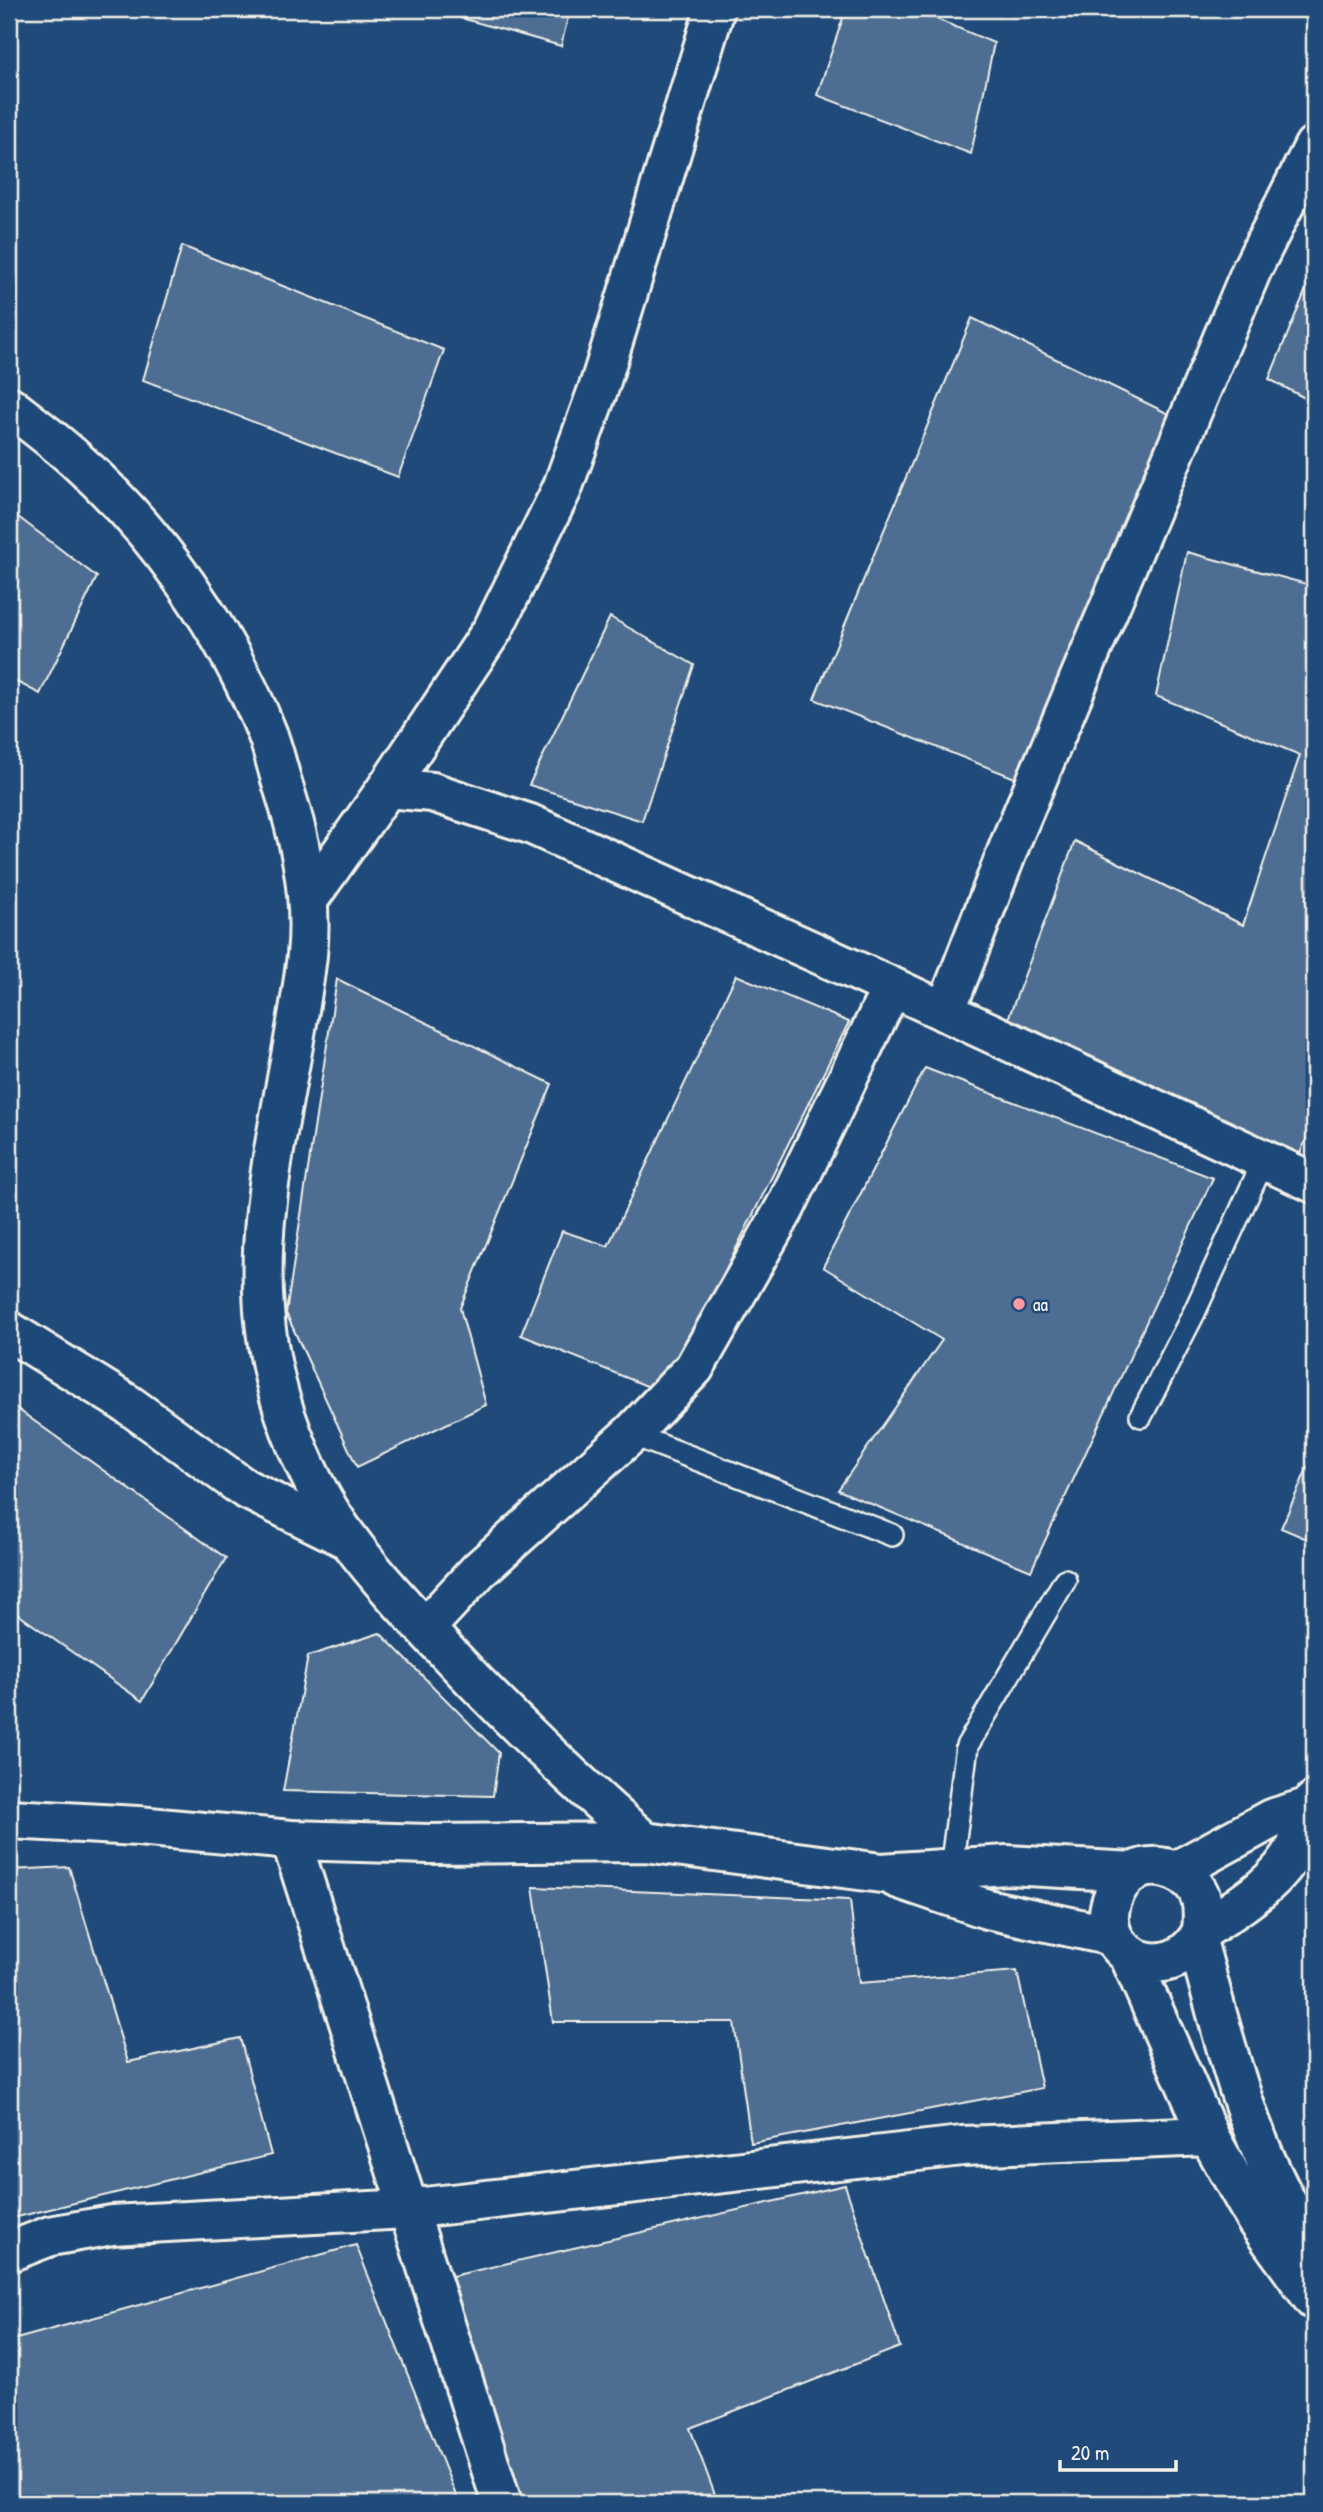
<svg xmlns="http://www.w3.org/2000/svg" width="1323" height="2512" viewBox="0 0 1323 2512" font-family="'Patrick Hand',sans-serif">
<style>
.building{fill:#4d6e92;stroke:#f4f1e8;stroke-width:2}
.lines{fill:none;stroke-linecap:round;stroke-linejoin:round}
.lane-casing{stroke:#f4f1e8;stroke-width:26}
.street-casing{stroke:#f4f1e8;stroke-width:44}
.secondary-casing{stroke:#f4f1e8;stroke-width:44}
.lane{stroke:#1f4a7a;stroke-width:21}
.street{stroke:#1f4a7a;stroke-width:38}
.secondary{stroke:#1f4a7a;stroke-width:38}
.poi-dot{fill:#ff9aa2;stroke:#1f4a7a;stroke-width:2.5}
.labels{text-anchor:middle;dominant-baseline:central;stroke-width:5;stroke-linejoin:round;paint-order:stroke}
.poi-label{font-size:19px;fill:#f4f1e8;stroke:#1f4a7a;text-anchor:start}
</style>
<rect width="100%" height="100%" fill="#1f4a7a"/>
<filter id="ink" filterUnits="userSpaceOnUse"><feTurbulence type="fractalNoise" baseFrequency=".0143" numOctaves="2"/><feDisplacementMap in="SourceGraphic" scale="14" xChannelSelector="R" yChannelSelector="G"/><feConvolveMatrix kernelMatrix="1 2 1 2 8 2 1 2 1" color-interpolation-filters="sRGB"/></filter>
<g filter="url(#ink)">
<path class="building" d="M429,9H570L561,46Z
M846,9H913L994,43L971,154L817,95Z
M182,246L444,350L398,477L143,380Z
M1314,270V403L1269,379Z
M972,318L1169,414L1020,780L814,699Z
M9,510L97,577L40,694L9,678Z
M1187,552L1314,586V1121L1299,1156L1005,1027L1075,841L1243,925L1300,755L1156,696Z
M610,617L694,665L642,821L529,785Z
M736,975L849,1022L664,1393L521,1335L562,1231L608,1246Z
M337,979L552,1084L460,1308L486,1405L357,1467L286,1313Z
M925,1068L1213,1178L1031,1571L838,1490L942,1340L823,1267Z
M9,1403L226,1558L142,1701L9,1608Z
M1314,1453V1542L1281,1528Z
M380,1633L499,1753L493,1796L283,1791L308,1656Z
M69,1867L128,2062L240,2038L271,2155L9,2219V1870Z
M533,1887L850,1900L859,1983L1017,1971L1042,2088L751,2143L734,2022H553Z
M845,2185L900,2347L690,2428L718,2503H509L435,2280Z
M356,2245L459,2503H9V2341Z"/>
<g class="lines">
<g class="lane-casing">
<path id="lane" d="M1141,1416L1194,1313L1264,1160
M631,1434L892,1535
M958,1868L953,1854L967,1746L1065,1580"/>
</g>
<g class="street-casing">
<path id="street" d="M387,788L493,629L562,489L600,384L715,9
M308,900L387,788L432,792L530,824L892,987L1314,1183
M945,1012L1014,834L1252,269L1314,146
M9,1331L129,1405L244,1488L349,1540
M425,1628L479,1570L631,1434L694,1368L785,1208L892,987
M291,1840L502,2503
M9,2252L50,2236L112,2225L407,2209L962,2146L1209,2136"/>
</g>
<g class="secondary-casing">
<path id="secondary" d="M9,406C31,423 54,440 75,459C157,532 226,630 267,733C274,751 278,771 284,789C301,842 313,900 307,955C289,1113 231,1255 285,1414C300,1458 322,1504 350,1541C378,1579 412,1615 444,1649C508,1718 575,1781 645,1842
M9,1819L138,1826L291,1840L429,1844L645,1842L881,1873L1007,1865L1134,1872
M1176,1871L1271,1819L1310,1807
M896,1878L987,1909L1112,1936
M1202,1931C1203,1920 1204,1910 1201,1899C1194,1873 1159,1859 1135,1871C1124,1877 1116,1888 1112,1900C1092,1958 1174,1990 1202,1931C1235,1908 1277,1885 1296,1847C1303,1832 1306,1815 1314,1801
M1197,1941C1226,2044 1250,2158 1314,2245
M1129,1955L1209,2136L1256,2220L1314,2300"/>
</g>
<use href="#lane" class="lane"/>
<use href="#street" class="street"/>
<use href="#secondary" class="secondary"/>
</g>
</g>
<circle class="poi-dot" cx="1019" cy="1304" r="7"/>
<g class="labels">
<g class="poi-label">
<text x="1033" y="1304">aa</text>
</g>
</g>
<rect width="1323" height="2512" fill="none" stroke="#1f4a7a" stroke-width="35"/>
<rect x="18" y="18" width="1288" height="2477" fill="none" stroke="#f4f1e8" stroke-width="2.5" filter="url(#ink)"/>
<path d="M1060 2460v10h116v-10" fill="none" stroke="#f4f1e8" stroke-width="3.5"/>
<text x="1071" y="2460" font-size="21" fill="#f4f1e8" stroke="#1f4a7a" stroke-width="5" paint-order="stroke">20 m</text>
</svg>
